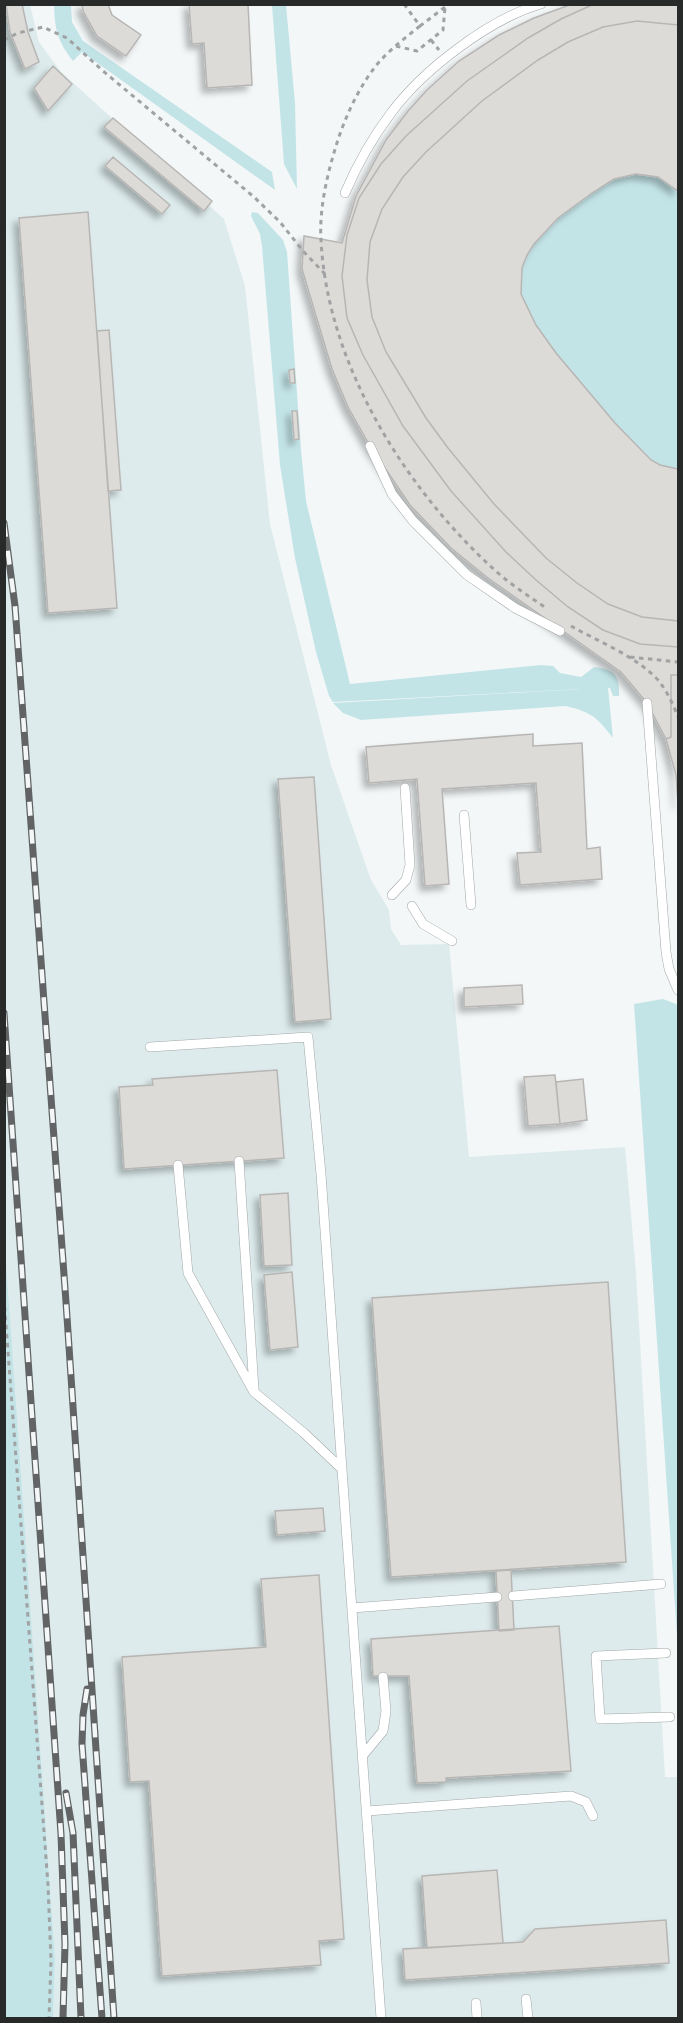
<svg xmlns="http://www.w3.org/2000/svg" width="683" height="2023" viewBox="0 0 683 2023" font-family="'Varela Round',sans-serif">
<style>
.built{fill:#ddebec}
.green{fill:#c3e4e7}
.building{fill:#dddbd8;stroke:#b8b6b4;stroke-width:1.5;filter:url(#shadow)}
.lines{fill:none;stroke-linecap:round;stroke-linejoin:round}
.lane-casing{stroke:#a2a6a7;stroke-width:10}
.path{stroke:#a0a2a3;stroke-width:3;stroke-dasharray:4.5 4.5;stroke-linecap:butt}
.lane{stroke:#fff;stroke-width:9}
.rail-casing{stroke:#616364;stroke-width:7}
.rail{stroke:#f3f7f8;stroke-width:4.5;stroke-dasharray:14;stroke-linecap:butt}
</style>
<defs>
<filter id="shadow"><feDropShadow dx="-5" dy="5" stdDeviation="3" flood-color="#0004"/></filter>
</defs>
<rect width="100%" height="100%" fill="#f3f7f8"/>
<path class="built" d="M4,5H30L39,42L61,72L224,219L245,286L270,524L331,765L371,880L389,910L391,929L401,945L449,944L469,1157L625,1147L636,1272L665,1777H678V2018H53L55,1958L4,1249Z"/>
<path class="green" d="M54,5H71L72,22L83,41L272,172L275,190L82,52L73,61C57,40 55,30 54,5Z
M272,5H286L295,103L297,189L284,164Z
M594,5H678V647L640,644L342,276Z
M252,212L258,213L283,240L287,252L301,450L306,501L350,684L541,665L553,666L560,673L581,677L594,667C615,669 620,676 619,696H613L610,688H608L613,738C598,718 591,712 566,706L361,720L343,713L333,703L582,689L333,702L329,696L316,652L295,558L280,465L262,246L260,234L251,216Z
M663,999L676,1004L678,1007V1650L634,1004Z
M5,1249L55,1959L53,2018H5Z"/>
<path class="building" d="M6,4H22L28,32L39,62L25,69L10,32Z
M82,4H108L112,15L141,35L126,56L97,36L83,11Z
M189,4H248L252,85L207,88L204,43L192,44Z
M572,4H678V25L637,21L603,27L568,42L538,60L482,101L426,152L403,177L382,209L370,242L367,280L372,317L386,352L426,418L448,448L494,504L546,558L577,583L608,604L642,617L678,621V675H671V737L666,739L647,703L621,672L488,578L451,548L410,505L370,446L348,407L332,369L302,269L304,236L342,243L356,196L386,140L408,111L427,90L459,61L499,35L534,18Z
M594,4H678V191L658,177L636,174L614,179L592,193L558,218L534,244L527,255L522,268L521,294L536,325L556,353L615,423L651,460L660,465L678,469V647L640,644L603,630L568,607L536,580L506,552L451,491L403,426L363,355L347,318L342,276L347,235L359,198L381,164L406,136L467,81L528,38L561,19Z
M53,66L72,84L48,111L34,88Z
M113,118L212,201L204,211L104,127Z
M113,157L170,205L162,214L105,166Z
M88,212L117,608L48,613L19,218Z
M109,330L121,490L108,491L97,331Z
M294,369L295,383H290L289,370Z
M292,411H297L299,439L294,440Z
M671,675H678V805L676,775L666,739L671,737Z
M533,734V746L582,743L587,849L600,847L602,879L520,885L517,853L541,852L536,783L442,789L449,884L425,886L417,779L369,783L366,747Z
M314,777L331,1019L295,1022L278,779Z
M522,985L523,1004L464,1007V988Z
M277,1070L284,1158L124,1169L119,1087L153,1085L152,1079Z
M555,1075L560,1124L528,1126L524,1077Z
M583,1079L587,1120L560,1124L556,1082Z
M288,1193L292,1265L264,1266L260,1195Z
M292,1272L298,1347L270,1350L264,1275Z
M608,1282L626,1562L391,1577L372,1298Z
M323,1508L325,1531L277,1535L275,1511Z
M511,1570L514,1630L499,1631L496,1571Z
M319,1575L344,1939L319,1941L321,1965L162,1976L149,1781L130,1782L122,1657L266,1647L261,1579Z
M559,1626L571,1771L446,1778V1782L417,1783L409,1676H373L371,1639Z
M497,1870L503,1943L427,1948L422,1876Z
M666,1920L669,1963L405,1980L403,1949L523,1942L535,1929Z"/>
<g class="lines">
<g class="lane-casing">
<path id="lane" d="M345,193C357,165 372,138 391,113C423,70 489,19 541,4
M370,446L392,494L413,521L467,575L515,608L560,631
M647,703L666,952L669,969L678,990
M464,815L471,905
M392,895L406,880L410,865L405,788
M412,906L423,924L452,941
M150,1047L308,1037L321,1174L381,2018
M239,1161L254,1389
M178,1165L188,1273L254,1392L304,1433L342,1469
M513,1596L661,1584
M352,1608L497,1597
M666,1653L596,1656L600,1719L670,1717
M364,1754L383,1731L386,1711L383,1677
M367,1811L571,1796L586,1802L593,1816
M526,1999L528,2018
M476,2003L477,2018"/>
</g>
<path class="path" d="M404,4L420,26L449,4
M420,26C406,37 391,49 379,62C359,86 345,117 336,146C327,175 319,210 321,240C327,365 407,492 498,573C513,586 530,597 546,608
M4,40L18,33L43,27L67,38L103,71L254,197L280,222L303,251L325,274
M431,40L439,50
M396,46L417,51L443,30L445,7
M571,626C599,642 636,656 658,680C667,691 673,704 678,717
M630,657L678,662
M4,1298L48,1885L51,1961L49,2018"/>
<use href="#lane" class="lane"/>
<g class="rail-casing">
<path id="rail" d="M4,523L15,606L66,1302L114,2018
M4,1013L61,1834L65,1944L63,2018
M87,1689L83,1715L82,1744L102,2018
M66,1793L73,1833L81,2018"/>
</g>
<use href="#rail" class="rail"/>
</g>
<rect width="683" height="2023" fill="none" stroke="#282929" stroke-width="12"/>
</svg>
